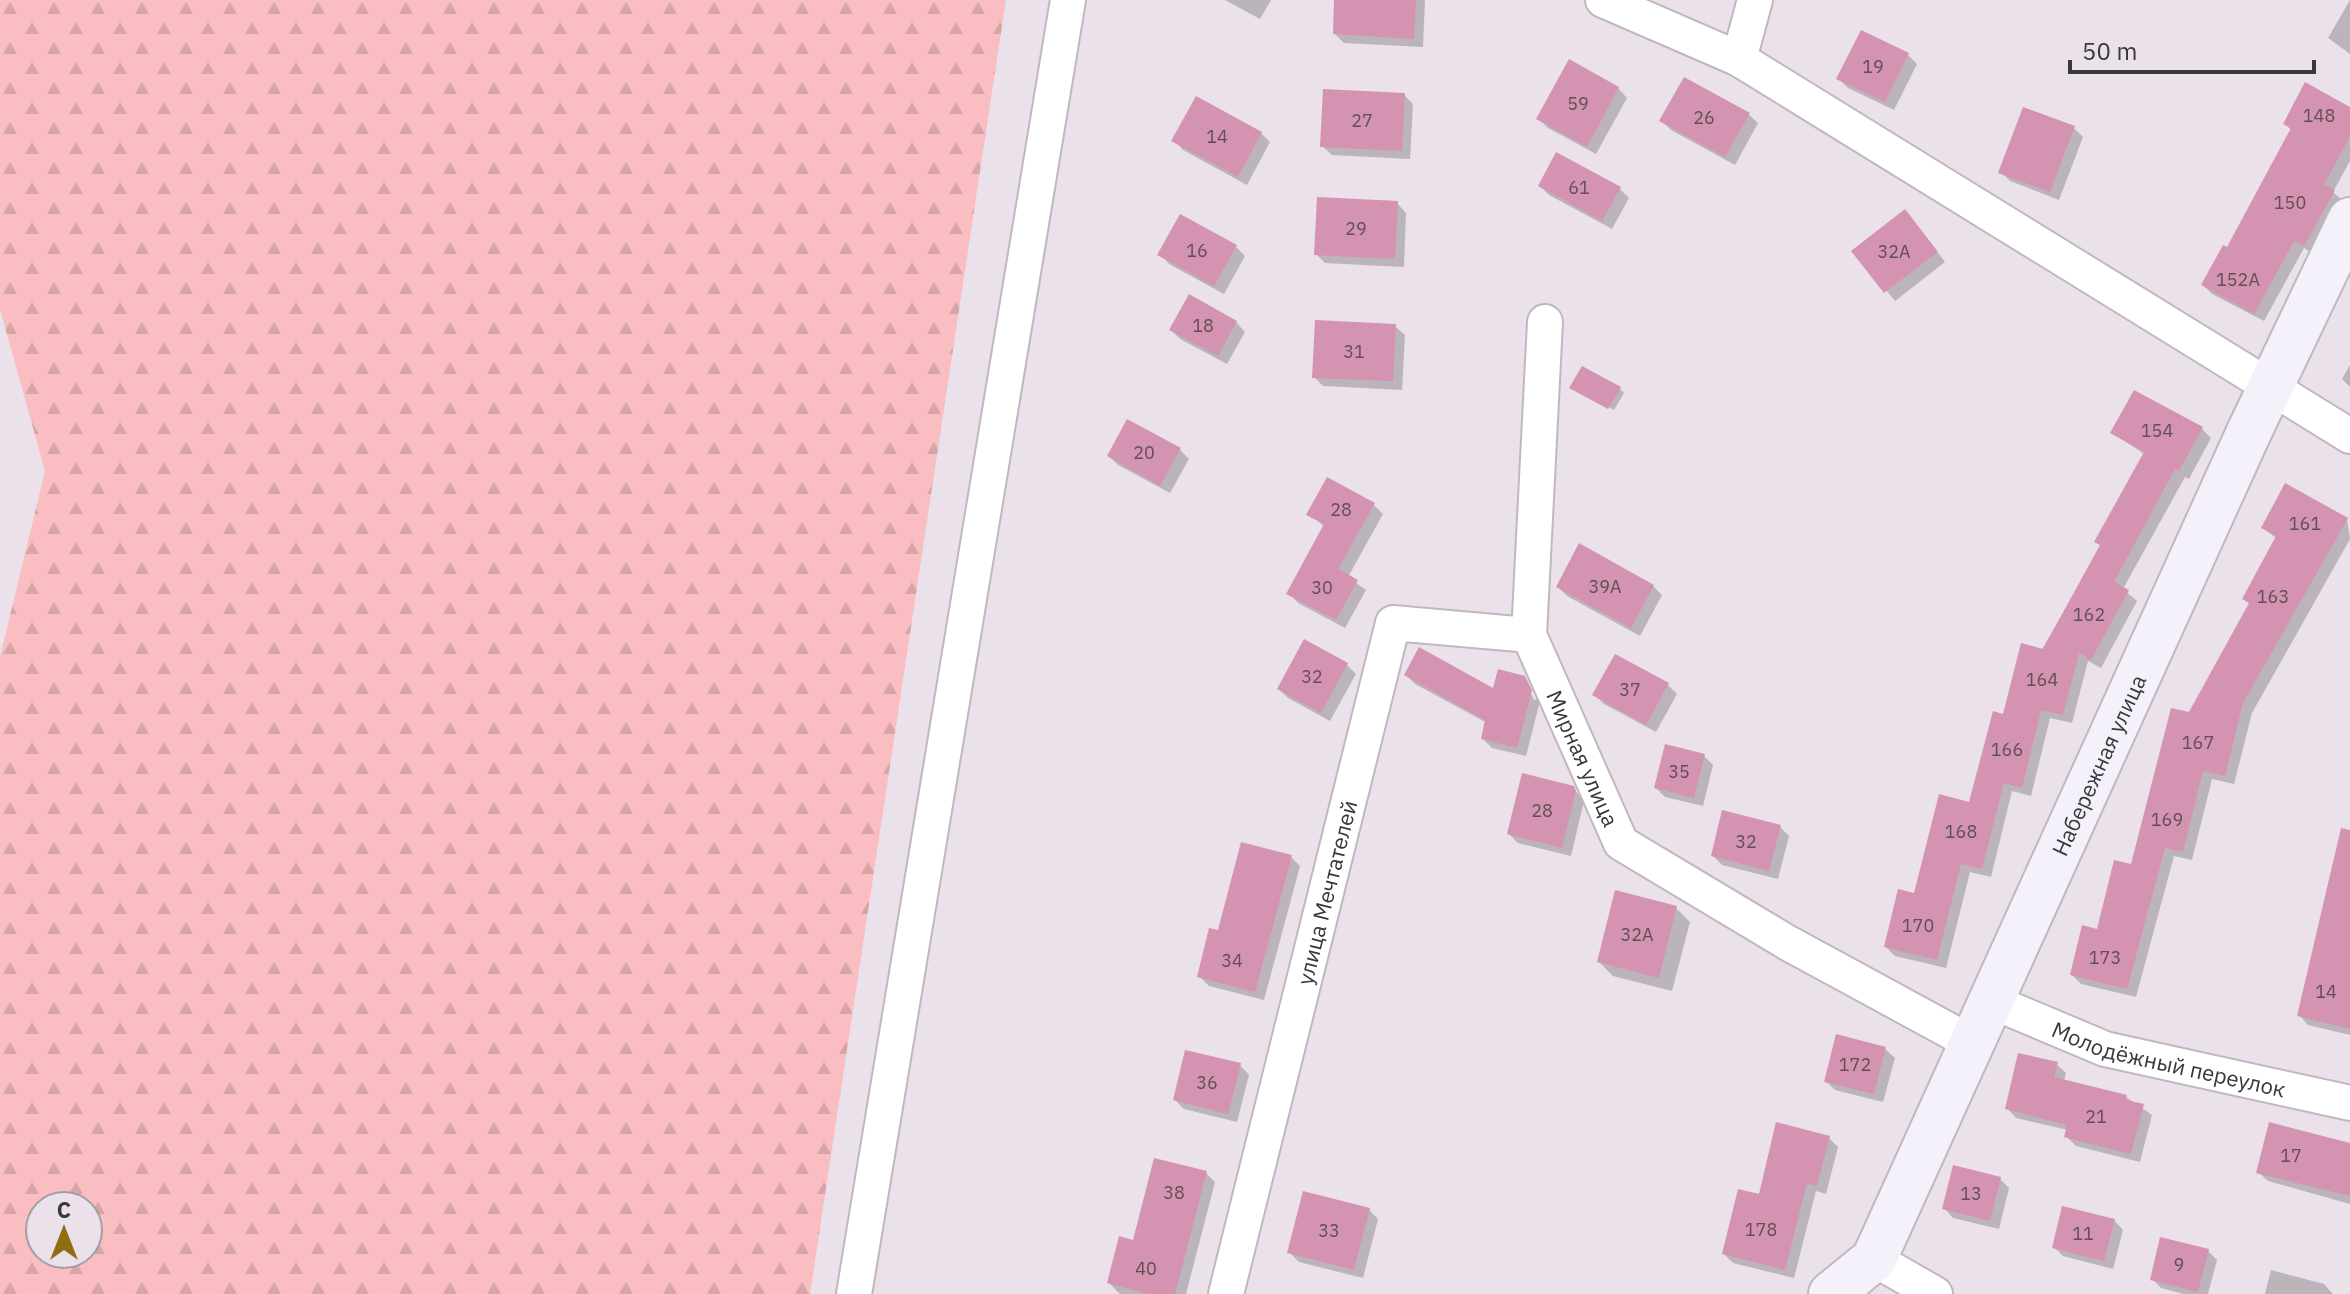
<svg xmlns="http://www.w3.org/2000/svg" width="2350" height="1294" viewBox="0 0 2350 1294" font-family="'IBM Plex Sans',sans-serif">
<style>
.forest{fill:url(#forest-firs);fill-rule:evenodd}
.shadow{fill:#0003}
.building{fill:#d493b0}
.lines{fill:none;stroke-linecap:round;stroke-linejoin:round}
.street-casing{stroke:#c0b7c0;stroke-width:38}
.secondary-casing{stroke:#c0b7c0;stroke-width:48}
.street{stroke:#fff;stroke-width:34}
.secondary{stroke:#f5f1fb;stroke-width:44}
.labels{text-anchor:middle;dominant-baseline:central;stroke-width:6;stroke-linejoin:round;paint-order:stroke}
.number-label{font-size:18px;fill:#604e58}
.street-label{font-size:22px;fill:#3a373a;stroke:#eae1ea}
</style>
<defs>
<pattern id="forest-firs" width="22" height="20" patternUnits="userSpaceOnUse" patternTransform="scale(2)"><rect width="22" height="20" fill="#fabec2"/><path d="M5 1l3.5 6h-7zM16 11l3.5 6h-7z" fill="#d7a4a7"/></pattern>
</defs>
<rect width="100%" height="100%" fill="#eae1ea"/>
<path class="forest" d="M0,0H1006L810,1294H0V657L45,471L0,309ZM40,1206H88V1254H40Z"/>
<path class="shadow" d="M1225,0H1271L1260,19Z
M1336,0H1425L1423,47L1344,43L1335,34Z
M2350,0V54L2328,38Z
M1908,55L1917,64L1894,110L1848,88L1839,79Z
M1618,88L1627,98L1596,154L1548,128L1539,119Z
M1404,95L1413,104L1410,159L1332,155L1322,146Z
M2350,109V161L2333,192L2343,201L2314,254L2304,248L2264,321L2212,294L2203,285L2227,249L2292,131L2285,124Z
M1748,114L1758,123L1735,165L1671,130L1662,121Z
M2074,128L2083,137L2059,200L2010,181L2001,172Z
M1261,133L1270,142L1247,185L1183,150L1174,140Z
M1557,155L1620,189L1629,198L1612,229L1549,195L1540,186Z
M1397,203L1406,213L1404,267L1325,263L1316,254Z
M1914,221L1945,262L1895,301L1854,251Z
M1236,247L1245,256L1224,294L1169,264L1160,254Z
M1236,322L1245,332L1227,364L1180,339L1171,330Z
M1395,326L1405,335L1402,390L1323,386L1314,377Z
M2350,365V387L2342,379Z
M1574,388L1620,389L1624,393L1614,410Z
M2202,429L2211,438L2189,479L2185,477L2123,589L2137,601L2101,668L2088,661L2072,723L2050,718L2031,796L2012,791L1991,877L1970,872L1946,968L1895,956L1886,947L1971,804L2004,716L2101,546L2144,454L2113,433Z
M1180,450L1189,459L1170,493L1118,465L1109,456Z
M1374,505L1383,514L1348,577L1366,590L1345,628L1298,603L1289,593L1325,527L1309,514Z
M2347,519L2350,539L2252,713L2234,784L2212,779L2192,860L2174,856L2136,997L2081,984L2072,975L2133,866L2190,715L2250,604L2245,599L2277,539L2263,528Z
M1653,586L1662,595L1640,636L1567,596L1558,587Z
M1347,665L1356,674L1330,721L1288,698L1279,689Z
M1406,675L1495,691L1524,678L1534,700L1537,699L1532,685L1540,701L1526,756L1492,748L1483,739L1487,723L1415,684Z
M1668,685L1677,694L1656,732L1604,704L1595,695Z
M1704,756L1713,765L1703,806L1665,797L1656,788Z
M1573,788L1584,801L1571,856L1518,843L1509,834Z
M1780,827L1789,836L1778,879L1722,865L1713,856Z
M2350,847V1035L2308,1025L2299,1015Z
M1291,857L1300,866L1264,1000L1209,986L1199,976L1219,933Z
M1676,908L1690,922L1672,991L1613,976L1599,962Z
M1885,1049L1895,1058L1883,1102L1835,1090L1826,1081Z
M2056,1064L2066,1073L2064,1081L2126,1097L2152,1115L2140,1162L2076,1146L2066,1136L2068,1130L2016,1118L2007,1108Z
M1240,1065L1249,1075L1237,1122L1184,1109L1175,1100Z
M1829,1138L1838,1147L1826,1194L1816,1191L1794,1278L1733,1263L1724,1254L1760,1196Z
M2350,1146V1204L2268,1181L2258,1172Z
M1206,1173L1215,1182L1186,1294H1120L1109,1283L1135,1242Z
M2000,1179L2009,1188L1999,1229L1953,1218L1944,1208Z
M1369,1210L1378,1219L1363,1278L1299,1262L1290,1253Z
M2114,1220L2123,1230L2113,1269L2063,1256L2054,1247Z
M2208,1251L2217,1260L2208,1294H2184L2161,1288L2152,1279Z
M2271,1270L2324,1284L2333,1294H2265Z"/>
<path class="building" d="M1334,0H1416L1414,39L1333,34Z
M1861,30L1909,53L1885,102L1836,79Z
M1569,59L1619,87L1587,147L1536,119Z
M1684,77L1750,113L1725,157L1659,121Z
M2305,82L2350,107V136L2324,185L2335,190L2304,246L2294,241L2254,314L2201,285L2223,245L2227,247L2291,128L2283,124Z
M1323,89L1405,93L1402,151L1320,147Z
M1196,96L1262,132L1238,177L1171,141Z
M2023,107L2075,126L2050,192L1998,173Z
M1556,152L1621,187L1602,221L1538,186Z
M1317,197L1398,201L1395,259L1314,255Z
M1905,209L1938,252L1884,293L1851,251Z
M1180,214L1237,245L1214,286L1157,255Z
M1189,294L1237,321L1218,356L1169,330Z
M1315,320L1396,324L1393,381L1312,378Z
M1582,366L1621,387L1608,409L1569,388Z
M2134,390L2203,427L2179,471L2175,469L2114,582L2129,590L2091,660L2079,653L2063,715L2041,710L2022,788L2004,783L1982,869L1961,864L1937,960L1884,947L1898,889L1914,893L1939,794L1969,802L1993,711L2003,714L2021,643L2043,649L2100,545L2094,542L2144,452L2110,433Z
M1127,419L1181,448L1160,486L1107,456Z
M1327,477L1375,503L1338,569L1358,580L1336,620L1286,594L1324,524L1306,515Z
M2285,483L2348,518L2243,703L2225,776L2203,771L2183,852L2165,848L2127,989L2070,975L2082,925L2097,929L2114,860L2131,864L2171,708L2189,712L2249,603L2242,599L2276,536L2261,528Z
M1579,543L1654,585L1631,628L1556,587Z
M1304,639L1348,663L1321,713L1277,689Z
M1419,647L1493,688L1498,669L1525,676L1532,690L1517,748L1481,739L1485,720L1404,675Z
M1615,654L1669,683L1646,725L1592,695Z
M1665,744L1705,754L1694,798L1654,788Z
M1522,773L1574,786L1576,791L1562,848L1507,834Z
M1722,810L1781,825L1769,871L1711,856Z
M2341,828L2350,830V1029L2297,1016Z
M1241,842L1292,855L1255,992L1197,977L1209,928L1218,930Z
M1615,890L1677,906L1659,978L1597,962Z
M1836,1034L1886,1047L1874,1094L1824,1082Z
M1185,1050L1241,1063L1228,1114L1173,1100Z
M2018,1053L2058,1062L2054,1077L2127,1095L2126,1100L2144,1104L2131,1154L2064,1137L2067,1125L2005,1109Z
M1776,1122L1830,1136L1817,1186L1807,1183L1785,1270L1722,1254L1738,1189L1759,1194Z
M2269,1122L2350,1143V1196L2256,1173Z
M1154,1158L1207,1171L1175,1294H1149L1107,1283L1119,1236L1133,1240Z
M1953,1165L2001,1177L1990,1221L1942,1209Z
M1303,1191L1370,1208L1354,1270L1287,1253Z
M2062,1206L2115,1219L2104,1261L2052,1248Z
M2160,1237L2209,1249L2198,1292L2150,1280Z"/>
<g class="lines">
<g class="street-casing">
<g id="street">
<path d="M1603,0L1739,59L2350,436"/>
<path d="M1739,59L1755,0"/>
<path id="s1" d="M1545,322L1529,635L1621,843L1788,943L1972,1043"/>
<path id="s2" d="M1991,1001L2105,1049L2350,1103"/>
<path d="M1874,1259L1935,1294"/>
<path d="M854,1294L1068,0"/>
<path id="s3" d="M1226,1294L1393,623L1529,635"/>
</g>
</g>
<g class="secondary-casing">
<g id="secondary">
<path id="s4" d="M1831,1294L1874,1259L2249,432L2350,220"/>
</g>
</g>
<use href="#street" class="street"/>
<use href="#secondary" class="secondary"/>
</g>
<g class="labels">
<g class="number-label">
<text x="1873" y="66">19</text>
<text x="1578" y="103">59</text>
<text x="2319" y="115">148</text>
<text x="1704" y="117">26</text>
<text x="1362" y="120">27</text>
<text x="1217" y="136">14</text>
<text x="1579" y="187">61</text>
<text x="2290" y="202">150</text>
<text x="1356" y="228">29</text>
<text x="1197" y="250">16</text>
<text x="1894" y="251">32А</text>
<text x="2238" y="279">152А</text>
<text x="1203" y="325">18</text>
<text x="1354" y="351">31</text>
<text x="2157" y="430">154</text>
<text x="1144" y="452">20</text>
<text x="1341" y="509">28</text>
<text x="2305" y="523">161</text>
<text x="1605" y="586">39А</text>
<text x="1322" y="587">30</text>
<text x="2273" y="596">163</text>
<text x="2089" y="614">162</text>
<text x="1312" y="676">32</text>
<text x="2042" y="679">164</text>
<text x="1630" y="689">37</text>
<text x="2198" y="742">167</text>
<text x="2007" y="749">166</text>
<text x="1679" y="771">35</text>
<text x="1542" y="810">28</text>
<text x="2167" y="819">169</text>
<text x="1961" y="831">168</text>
<text x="1746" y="841">32</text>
<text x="1918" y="925">170</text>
<text x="1637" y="934">32А</text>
<text x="2105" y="957">173</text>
<text x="1232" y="960">34</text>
<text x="2326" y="991">14</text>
<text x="1855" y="1064">172</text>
<text x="1207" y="1082">36</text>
<text x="2096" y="1116">21</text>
<text x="2291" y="1155">17</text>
<text x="1174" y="1192">38</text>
<text x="1971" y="1193">13</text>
<text x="1761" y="1229">178</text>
<text x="1329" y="1230">33</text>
<text x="2083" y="1233">11</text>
<text x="2179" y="1264">9</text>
<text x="1146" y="1268">40</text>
</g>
<g class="street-label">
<text stroke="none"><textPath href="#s1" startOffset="448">Мирная улица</textPath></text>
<text stroke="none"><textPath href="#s4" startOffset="598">Набережная улица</textPath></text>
<text stroke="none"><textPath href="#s3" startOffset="414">улица Мечтателей</textPath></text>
<text stroke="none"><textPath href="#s2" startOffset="188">Молодёжный переулок</textPath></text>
</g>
</g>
<g transform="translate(64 1230)"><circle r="38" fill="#eae1ea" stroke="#a49da4" stroke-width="2"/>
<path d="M0-6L14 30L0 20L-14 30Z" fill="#8f6e12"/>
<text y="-12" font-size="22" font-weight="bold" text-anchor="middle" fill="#3a373a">С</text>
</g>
<path d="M2070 60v12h244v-12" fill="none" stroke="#3a373a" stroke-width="4"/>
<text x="2082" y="60" font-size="24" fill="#3a373a" stroke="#eae1ea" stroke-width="6" paint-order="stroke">50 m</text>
</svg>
